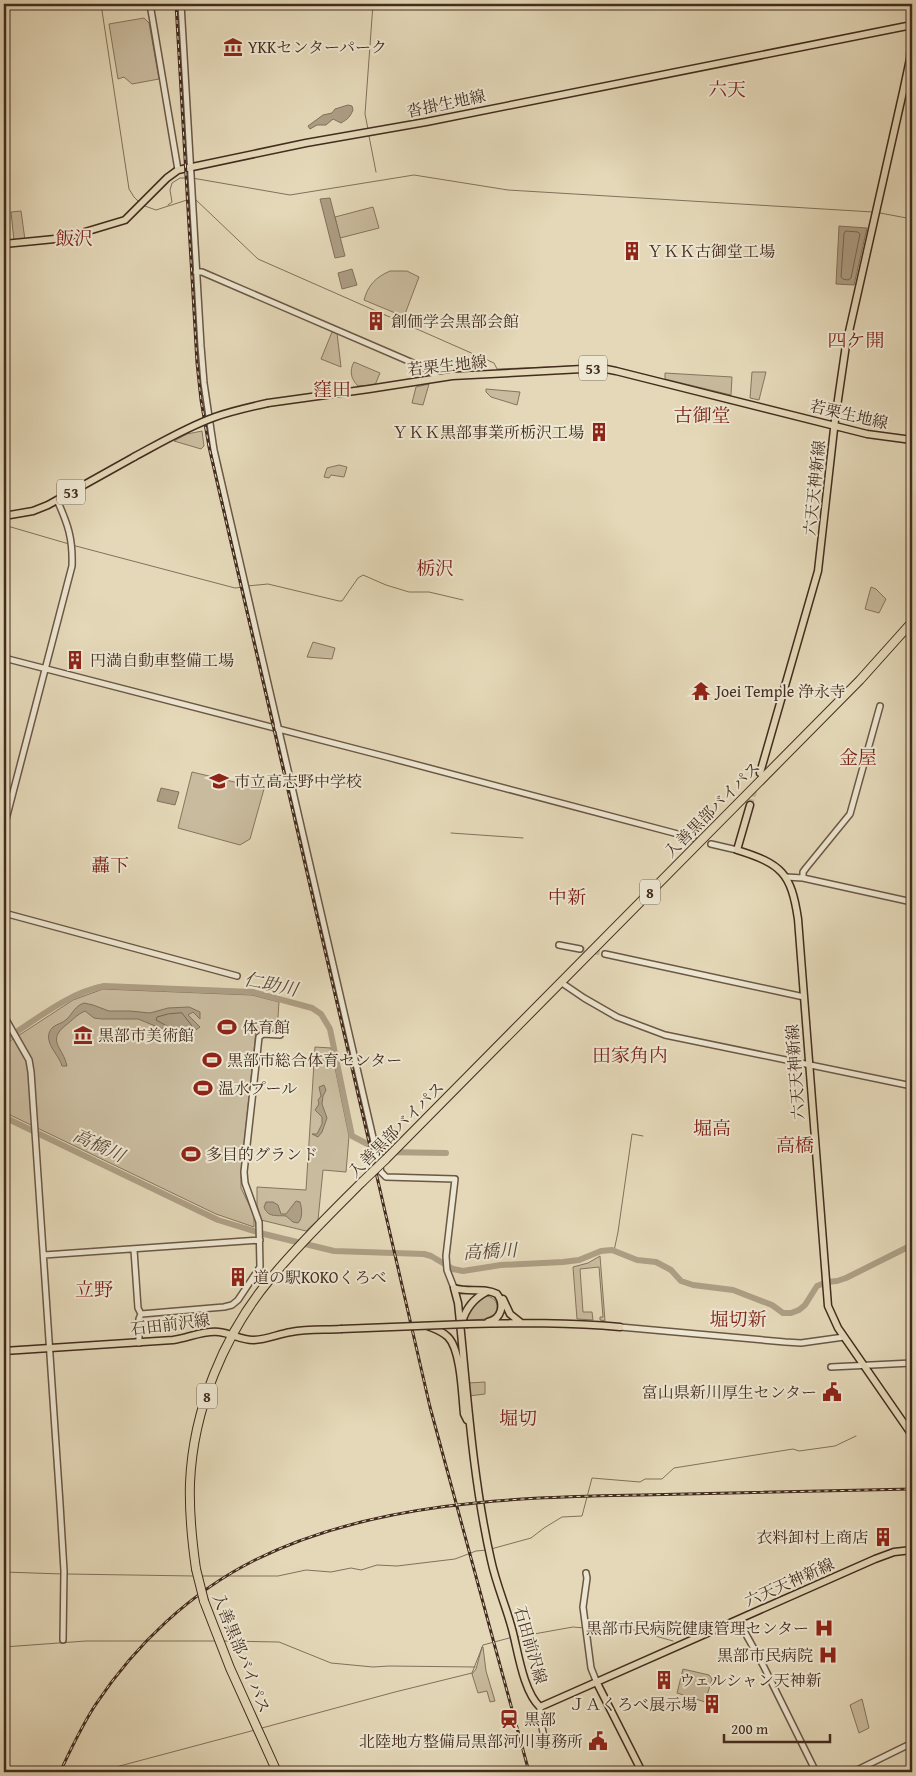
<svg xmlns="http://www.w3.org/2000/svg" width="916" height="1776" viewBox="0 0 916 1776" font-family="'Gentium Book Plus','Noto Serif JP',serif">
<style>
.green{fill:#c9bb9e;stroke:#86745e}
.water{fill:#ad9e84;stroke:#83705c}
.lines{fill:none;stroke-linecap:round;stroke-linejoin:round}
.shore{stroke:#786552;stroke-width:1}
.stream{stroke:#83705c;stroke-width:1}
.river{stroke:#ad9e84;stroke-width:6}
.minor-tunnel{stroke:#c4b699;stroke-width:5;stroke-dasharray:5 2.5;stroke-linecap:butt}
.major-tunnel{stroke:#c4b699;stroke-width:6;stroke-dasharray:6 3;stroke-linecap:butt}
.minor-casing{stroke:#6b5745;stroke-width:8}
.major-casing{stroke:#432c1f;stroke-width:9}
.highway-casing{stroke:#432c1f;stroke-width:10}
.minor{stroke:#ede6d1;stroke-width:5}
.major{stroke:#e4d8b8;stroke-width:6}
.highway{stroke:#e4d8b8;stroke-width:8}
.rail-casing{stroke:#432c1f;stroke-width:3}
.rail{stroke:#ede6d1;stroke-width:1;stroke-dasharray:4;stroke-linecap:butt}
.major-bridge-casing{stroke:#432c1f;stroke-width:9;stroke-linecap:butt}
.highway-bridge-casing{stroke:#432c1f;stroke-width:10;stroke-linecap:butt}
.major-bridge{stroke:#e4d8b8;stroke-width:6}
.highway-bridge{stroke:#e4d8b8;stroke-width:8}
.labels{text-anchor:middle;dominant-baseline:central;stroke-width:4;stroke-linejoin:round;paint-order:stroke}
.shield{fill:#ede6d1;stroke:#766454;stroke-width:1}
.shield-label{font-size:15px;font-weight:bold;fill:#432c1f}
.poi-label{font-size:16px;fill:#432c1f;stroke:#ede6d1;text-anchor:start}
.street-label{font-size:16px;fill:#432c1f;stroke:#ede6d1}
.water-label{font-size:18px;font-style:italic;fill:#5e4838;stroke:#ede6d1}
.quarter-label{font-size:19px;fill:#7a1f14;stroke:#ede6d1}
</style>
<rect width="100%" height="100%" fill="#e4d8b8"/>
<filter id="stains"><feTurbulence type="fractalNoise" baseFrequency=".004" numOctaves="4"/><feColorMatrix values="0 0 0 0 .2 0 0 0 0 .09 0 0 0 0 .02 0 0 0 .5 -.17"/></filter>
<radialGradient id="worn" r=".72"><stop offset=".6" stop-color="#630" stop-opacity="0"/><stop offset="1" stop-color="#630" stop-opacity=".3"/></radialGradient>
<path class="green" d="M144,18L149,23L159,79L132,84L124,77L118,79L109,24Z
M373,207L379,228L340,238L335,217Z
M21,211L25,240L14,241L11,212Z
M390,271H407L419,277L405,314L400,315L364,300C368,285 376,277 390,271Z
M332,332L337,333L341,367L321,359Z
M354,362L380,373L375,385L358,386C351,379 349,371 354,362Z
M752,372H766L759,400L750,398Z
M665,373L732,377L731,395L665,379Z
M429,384L423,405L412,403L416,387Z
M486,389L520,392L517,405L491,397L486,392Z
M202,431L204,446L201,449L174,441L187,434Z
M339,465L347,467L344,477L331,475L329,478L324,477L327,468Z
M871,587L876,589L886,599L879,613L865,609Z
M313,642L335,648L332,659L307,657Z
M192,772L264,789L250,839L240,845L178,828Z
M103,989L252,995L279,1002L277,1032L256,1031L241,1172V1188L254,1215V1227L216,1214L4,1112V1045L73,1000Z
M315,1047L331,1048L349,1136L346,1172L323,1170L318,1220L306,1231L261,1220L257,1205V1187L306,1190Z
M600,1256L605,1321L600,1320V1317H603L599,1267L580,1269L583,1312H592L593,1320L577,1319L573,1267L588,1263Z
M484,1296C495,1296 500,1304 495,1314L485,1319L464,1321L468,1310Z
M485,1382V1394L469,1396L468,1383Z
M482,1647H483L486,1671L495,1701L490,1702L487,1691L478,1693L472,1674L476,1669Z
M683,1669L709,1675L712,1679L705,1702L677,1693Z
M862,1699L869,1728L859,1733L850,1705Z"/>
<path class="water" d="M348,105L352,106L353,110C350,117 348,119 341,123L333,119L326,125H317L310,129L308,126L323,115L332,113L335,109Z
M330,198L345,256L335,258L320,199Z
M839,226L867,228L854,285L836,284Z
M352,269L357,285L342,289L338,273Z
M161,788L179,792L175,805L157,801Z
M84,1003L93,1005L109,1011H130L150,1013L168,1008L189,1007L200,1012V1019L193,1012L188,1015L200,1027L187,1036L186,1034H181V1037H178V1041L176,1040L177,1038L170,1032L138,1019H102L94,1018L85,1011C76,1015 73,1020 66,1025C46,1041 63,1047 67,1066H62C59,1054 40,1040 53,1027C57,1024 63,1023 67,1019C73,1013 75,1006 84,1003Z
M324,1085L326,1090L323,1096L322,1104L327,1118L322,1132L318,1137L312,1134H317L322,1124V1117L315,1110L319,1104L318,1100L321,1096L319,1087Z
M296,1201L300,1202C302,1209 303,1218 298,1223L293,1222L286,1216C277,1215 268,1218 264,1207L266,1202H273L278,1205L281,1214H286Z"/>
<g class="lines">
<path class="shore" d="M846,231L858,232L860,234L851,278L848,280L843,279L841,277L844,234Z
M182,1013L192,1026L189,1029L176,1031L156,1020L157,1017L168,1014Z"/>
<path class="stream" d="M101,4L129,189L134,197L139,202
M368,129L365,114L373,4
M369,136L376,172
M192,178L290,195L414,175L508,190L873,212
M194,198L258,259L494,363L497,369L599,365
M142,205L156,210L190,199
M168,205L172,202L170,190L172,183L180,178H188
M880,213L912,219
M605,366L619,368L791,412
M4,525L69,544
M72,545L235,588L243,587
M247,586L268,584L339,601H342L358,578L363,575L386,585L409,592H429L463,600
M451,833L523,838
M614,1251L618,1232L632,1134L643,1136
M491,1549L531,1538L544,1528L562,1517L582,1516L592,1478L640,1482L645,1479H662L674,1468L793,1449L799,1451L835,1446L856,1436
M4,1572L62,1574
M66,1574L194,1576
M201,1576H278L306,1570L331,1572L351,1568L361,1570L377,1565L397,1566L455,1559L476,1551L487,1550
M588,1628L609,1623L673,1641
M517,1637L573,1627L584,1628
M223,1641L279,1642L331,1663L373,1667L389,1666L475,1667
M4,1647L86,1641H217
M262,1728L395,1692L472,1673L483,1645L513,1637
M97,1772L255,1730"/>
<path class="river" d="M4,1040C35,1021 67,993 104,986L253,992L312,1008L321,1014L330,1029L352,1136L383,1152L446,1153
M4,1117L218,1220L264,1234L334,1251L424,1254L431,1256L453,1269L463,1271L501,1265L563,1262L579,1260L601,1251L612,1250L637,1260L656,1262L671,1270L681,1281L693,1285L733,1290L772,1305L783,1313H791L799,1310L805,1305L817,1286L827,1282L837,1281L846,1278L912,1245"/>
<path class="minor-tunnel" d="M580,949L605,954"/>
<path class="major-tunnel" d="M750,805L756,784"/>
<g class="minor-casing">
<path id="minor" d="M150,4L178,170
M181,4L201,346L204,383L214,450L381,1172L386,1177L455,1179L446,1256L447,1270L454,1288
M196,272H202L427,369L438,378
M4,658L387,757L693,838
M4,827L72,566C73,539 68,524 57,500
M711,844L737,850
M786,877L803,878L912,902
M803,878V872L806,868L850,814L880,706
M4,913L237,976
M559,945L580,949
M605,954L804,997
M562,983L584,998L617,1017L665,1035L912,1086
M4,1016L29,1060L31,1072L60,1504L64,1571L63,1640
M134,1250L138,1308L141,1314
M44,1255L260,1240
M620,1327L785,1342L801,1343L844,1337
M139,1343V1319L141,1314L224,1307L232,1305L238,1300L260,1267L259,1222L245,1183L244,1172L259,1037L263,1034L280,1035
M831,1367L912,1363
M586,1573L587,1578L583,1607L591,1668L597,1683
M738,1620L763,1665L816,1772
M540,1707V1719L546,1745
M853,1772L912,1743"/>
</g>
<g class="major-casing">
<path id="major" d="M4,244L65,238L125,220L167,178L178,170L306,143L426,122L912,25L910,59L903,92L846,345L835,420L818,571L760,773
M268,403L369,389L452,376L601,368L616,371L867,434L912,440
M4,516L33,511L48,505L134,457
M750,805L737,850C782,864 791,873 798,919L828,1306L838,1328L912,1435
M454,1288L458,1303C467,1388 472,1476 491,1560C496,1584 506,1606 512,1629C518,1651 523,1691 540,1707L875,1559L894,1552L912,1550
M454,1288C468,1293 484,1287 497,1294C505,1304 502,1319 488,1322
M503,1299L510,1314L520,1322
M462,1322C466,1308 473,1299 486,1292
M468,1324C519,1323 569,1322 620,1327
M428,1326C435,1329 442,1331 448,1337C461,1350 462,1395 464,1414L467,1420
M4,1351L173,1340C188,1338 204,1330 219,1332C230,1333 241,1340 253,1340C266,1340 278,1334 291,1332C307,1329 325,1330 341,1329
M597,1683L642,1772"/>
</g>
<g class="highway-casing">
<path id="highway" d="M385,1160L860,680L912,622
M196,1569C192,1541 189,1512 190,1483C193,1410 224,1334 271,1278C299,1244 331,1213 362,1182
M204,1601L230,1668L277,1772"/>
</g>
<use href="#minor" class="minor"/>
<use href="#major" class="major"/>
<use href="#highway" class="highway"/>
<g class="rail-casing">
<path id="rail" d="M176,4L197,363L201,400L209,447L430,1407L529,1772
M60,1772C71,1749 82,1725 96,1704C136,1644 191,1592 255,1560C372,1502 514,1497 642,1495C732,1493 822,1491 912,1489"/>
</g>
<use href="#rail" class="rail"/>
<g class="major-bridge-casing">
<path id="major-bridge" d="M134,457C160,443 187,427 215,417C232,411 250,407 268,403
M341,1329L468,1324"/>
</g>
<g class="highway-bridge-casing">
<path id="highway-bridge" d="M362,1182L385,1160
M196,1569L204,1601"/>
</g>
<use href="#major-bridge" class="major-bridge"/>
<use href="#highway-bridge" class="highway-bridge"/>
</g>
<defs>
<g id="museum-bare" transform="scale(1.5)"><path d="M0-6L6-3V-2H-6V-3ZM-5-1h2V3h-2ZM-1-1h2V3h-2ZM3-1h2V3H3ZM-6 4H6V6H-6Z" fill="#8f2418" stroke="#ede6d1" stroke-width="2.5" paint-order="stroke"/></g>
<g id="building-bare" transform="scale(1.5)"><path d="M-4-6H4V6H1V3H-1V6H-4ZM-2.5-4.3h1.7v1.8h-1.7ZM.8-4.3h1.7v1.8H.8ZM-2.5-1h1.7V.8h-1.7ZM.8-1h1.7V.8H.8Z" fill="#8f2418" stroke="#ede6d1" stroke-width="2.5" paint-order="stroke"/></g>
<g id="temple-bare" transform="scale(1.5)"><path d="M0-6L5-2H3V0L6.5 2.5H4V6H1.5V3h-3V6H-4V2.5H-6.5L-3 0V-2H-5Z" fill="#8f2418" stroke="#ede6d1" stroke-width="2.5" paint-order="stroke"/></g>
<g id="school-bare" transform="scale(1.5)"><path d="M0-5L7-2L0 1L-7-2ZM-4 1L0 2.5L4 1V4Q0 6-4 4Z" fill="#8f2418" stroke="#ede6d1" stroke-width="2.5" paint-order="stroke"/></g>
<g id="stadium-bare" transform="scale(1.5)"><path d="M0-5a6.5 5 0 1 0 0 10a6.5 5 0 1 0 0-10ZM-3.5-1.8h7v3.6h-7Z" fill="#8f2418" stroke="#ede6d1" stroke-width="2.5" paint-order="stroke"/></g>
<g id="civic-bare" transform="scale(1.5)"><path d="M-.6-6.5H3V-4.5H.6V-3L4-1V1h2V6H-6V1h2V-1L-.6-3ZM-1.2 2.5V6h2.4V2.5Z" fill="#8f2418" stroke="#ede6d1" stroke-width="2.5" paint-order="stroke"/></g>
<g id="hospital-bare" transform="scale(1.5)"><path d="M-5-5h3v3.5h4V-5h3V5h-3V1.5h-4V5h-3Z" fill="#8f2418" stroke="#ede6d1" stroke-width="2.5" paint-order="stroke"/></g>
<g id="station-bare" transform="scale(1.5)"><path d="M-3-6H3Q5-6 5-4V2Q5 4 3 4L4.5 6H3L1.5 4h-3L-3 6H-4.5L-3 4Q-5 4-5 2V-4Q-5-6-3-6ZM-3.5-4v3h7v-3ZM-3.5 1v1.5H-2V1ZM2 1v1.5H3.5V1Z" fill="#8f2418" stroke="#ede6d1" stroke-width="2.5" paint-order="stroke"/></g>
</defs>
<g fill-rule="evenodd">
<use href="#museum-bare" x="233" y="47"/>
<use href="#building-bare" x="632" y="251"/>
<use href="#building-bare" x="376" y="321"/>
<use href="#building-bare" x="599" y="432"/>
<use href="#building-bare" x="75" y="660"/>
<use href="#temple-bare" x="701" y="691"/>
<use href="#school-bare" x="219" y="781"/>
<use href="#stadium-bare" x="227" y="1027"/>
<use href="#museum-bare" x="83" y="1035"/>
<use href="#stadium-bare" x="212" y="1060"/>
<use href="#stadium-bare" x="203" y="1088"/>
<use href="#stadium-bare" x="191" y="1154"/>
<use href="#building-bare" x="238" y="1277"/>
<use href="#civic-bare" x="832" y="1392"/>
<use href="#building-bare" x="883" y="1537"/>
<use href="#hospital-bare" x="824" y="1628"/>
<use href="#hospital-bare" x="828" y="1655"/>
<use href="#building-bare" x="664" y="1680"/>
<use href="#building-bare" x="712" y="1704"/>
<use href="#station-bare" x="509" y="1719"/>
<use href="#civic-bare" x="598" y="1741"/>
</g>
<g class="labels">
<g class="shield">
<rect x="579" y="355.5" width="28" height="25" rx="4"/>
<rect x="57" y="479.5" width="28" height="25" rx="4"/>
<rect x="640" y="879.5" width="20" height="25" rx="4"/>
<rect x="197" y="1383.5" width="20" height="25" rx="4"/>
</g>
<g class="shield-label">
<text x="593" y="368">53</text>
<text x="71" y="492">53</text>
<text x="650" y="892">8</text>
<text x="207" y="1396">8</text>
</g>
<g class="poi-label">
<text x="248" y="47">YKKセンターパーク</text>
<text x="647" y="251">ＹＫＫ古御堂工場</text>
<text x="391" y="321">創価学会黒部会館</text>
<text x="584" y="432" text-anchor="end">ＹＫＫ黒部事業所栃沢工場</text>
<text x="90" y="660">円満自動車整備工場</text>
<text x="716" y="691">Joei Temple 浄永寺</text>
<text x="234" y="781">市立高志野中学校</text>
<text x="242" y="1027">体育館</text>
<text x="98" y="1035">黒部市美術館</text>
<text x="227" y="1060">黒部市総合体育センター</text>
<text x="218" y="1088">温水プール</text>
<text x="206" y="1154">多目的グランド</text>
<text x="253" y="1277">道の駅KOKOくろべ</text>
<text x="817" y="1392" text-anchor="end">富山県新川厚生センター</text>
<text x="868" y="1537" text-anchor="end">衣料卸村上商店</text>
<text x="809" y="1628" text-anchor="end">黒部市民病院健康管理センター</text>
<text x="813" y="1655" text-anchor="end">黒部市民病院</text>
<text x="679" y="1680">ウェルシャン天神新</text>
<text x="697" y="1704" text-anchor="end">ＪＡくろべ展示場</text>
<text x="524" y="1719">黒部</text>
<text x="583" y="1741" text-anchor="end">北陸地方整備局黒部河川事務所</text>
</g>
<g class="street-label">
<text transform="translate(446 103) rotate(-12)">沓掛生地線</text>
<text transform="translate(447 365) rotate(-6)">若栗生地線</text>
<text transform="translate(849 414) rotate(13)">若栗生地線</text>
<text transform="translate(814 488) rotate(-84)">六天天神新線</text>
<text transform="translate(712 809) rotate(-45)">入善黒部バイパス</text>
<text transform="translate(795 1072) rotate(-94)">六天天神新線</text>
<text transform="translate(396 1129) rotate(-45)">入善黒部バイパス</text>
<text transform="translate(170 1324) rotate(-7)">石田前沢線</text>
<text transform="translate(789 1582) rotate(-24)">六天天神新線</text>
<text transform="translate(531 1645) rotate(74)">石田前沢線</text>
<text transform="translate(242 1653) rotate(68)">入善黒部バイパス</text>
</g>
<g class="water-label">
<text transform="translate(271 984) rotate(12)">仁助川</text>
<text transform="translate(99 1145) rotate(25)">高橋川</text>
<text transform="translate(490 1251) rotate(-3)">高橋川</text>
</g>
<g class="quarter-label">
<text x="727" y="89">六天</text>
<text x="74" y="238">飯沢</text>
<text x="856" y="340">四ケ開</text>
<text x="332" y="389">窪田</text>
<text x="702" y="415">古御堂</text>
<text x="435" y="568">栃沢</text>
<text x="858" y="757">金屋</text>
<text x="110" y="865">轟下</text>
<text x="567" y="897">中新</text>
<text x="630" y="1055">田家角内</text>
<text x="712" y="1128">堀高</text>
<text x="795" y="1145">高橋</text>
<text x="94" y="1289">立野</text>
<text x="738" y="1319">堀切新</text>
<text x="518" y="1418">堀切</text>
</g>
</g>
<rect width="916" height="1776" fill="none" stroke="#e4d8b8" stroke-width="20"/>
<rect x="5" y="5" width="906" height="1766" fill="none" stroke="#432c1f" stroke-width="2.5"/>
<rect x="10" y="10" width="896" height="1756" fill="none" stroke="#432c1f"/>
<path d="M724 1734v8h106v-8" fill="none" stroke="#432c1f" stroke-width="2.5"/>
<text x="731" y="1734" font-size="15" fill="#432c1f" stroke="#ede6d1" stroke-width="4" paint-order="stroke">200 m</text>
<rect width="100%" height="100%" filter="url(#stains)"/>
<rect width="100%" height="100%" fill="url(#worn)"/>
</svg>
